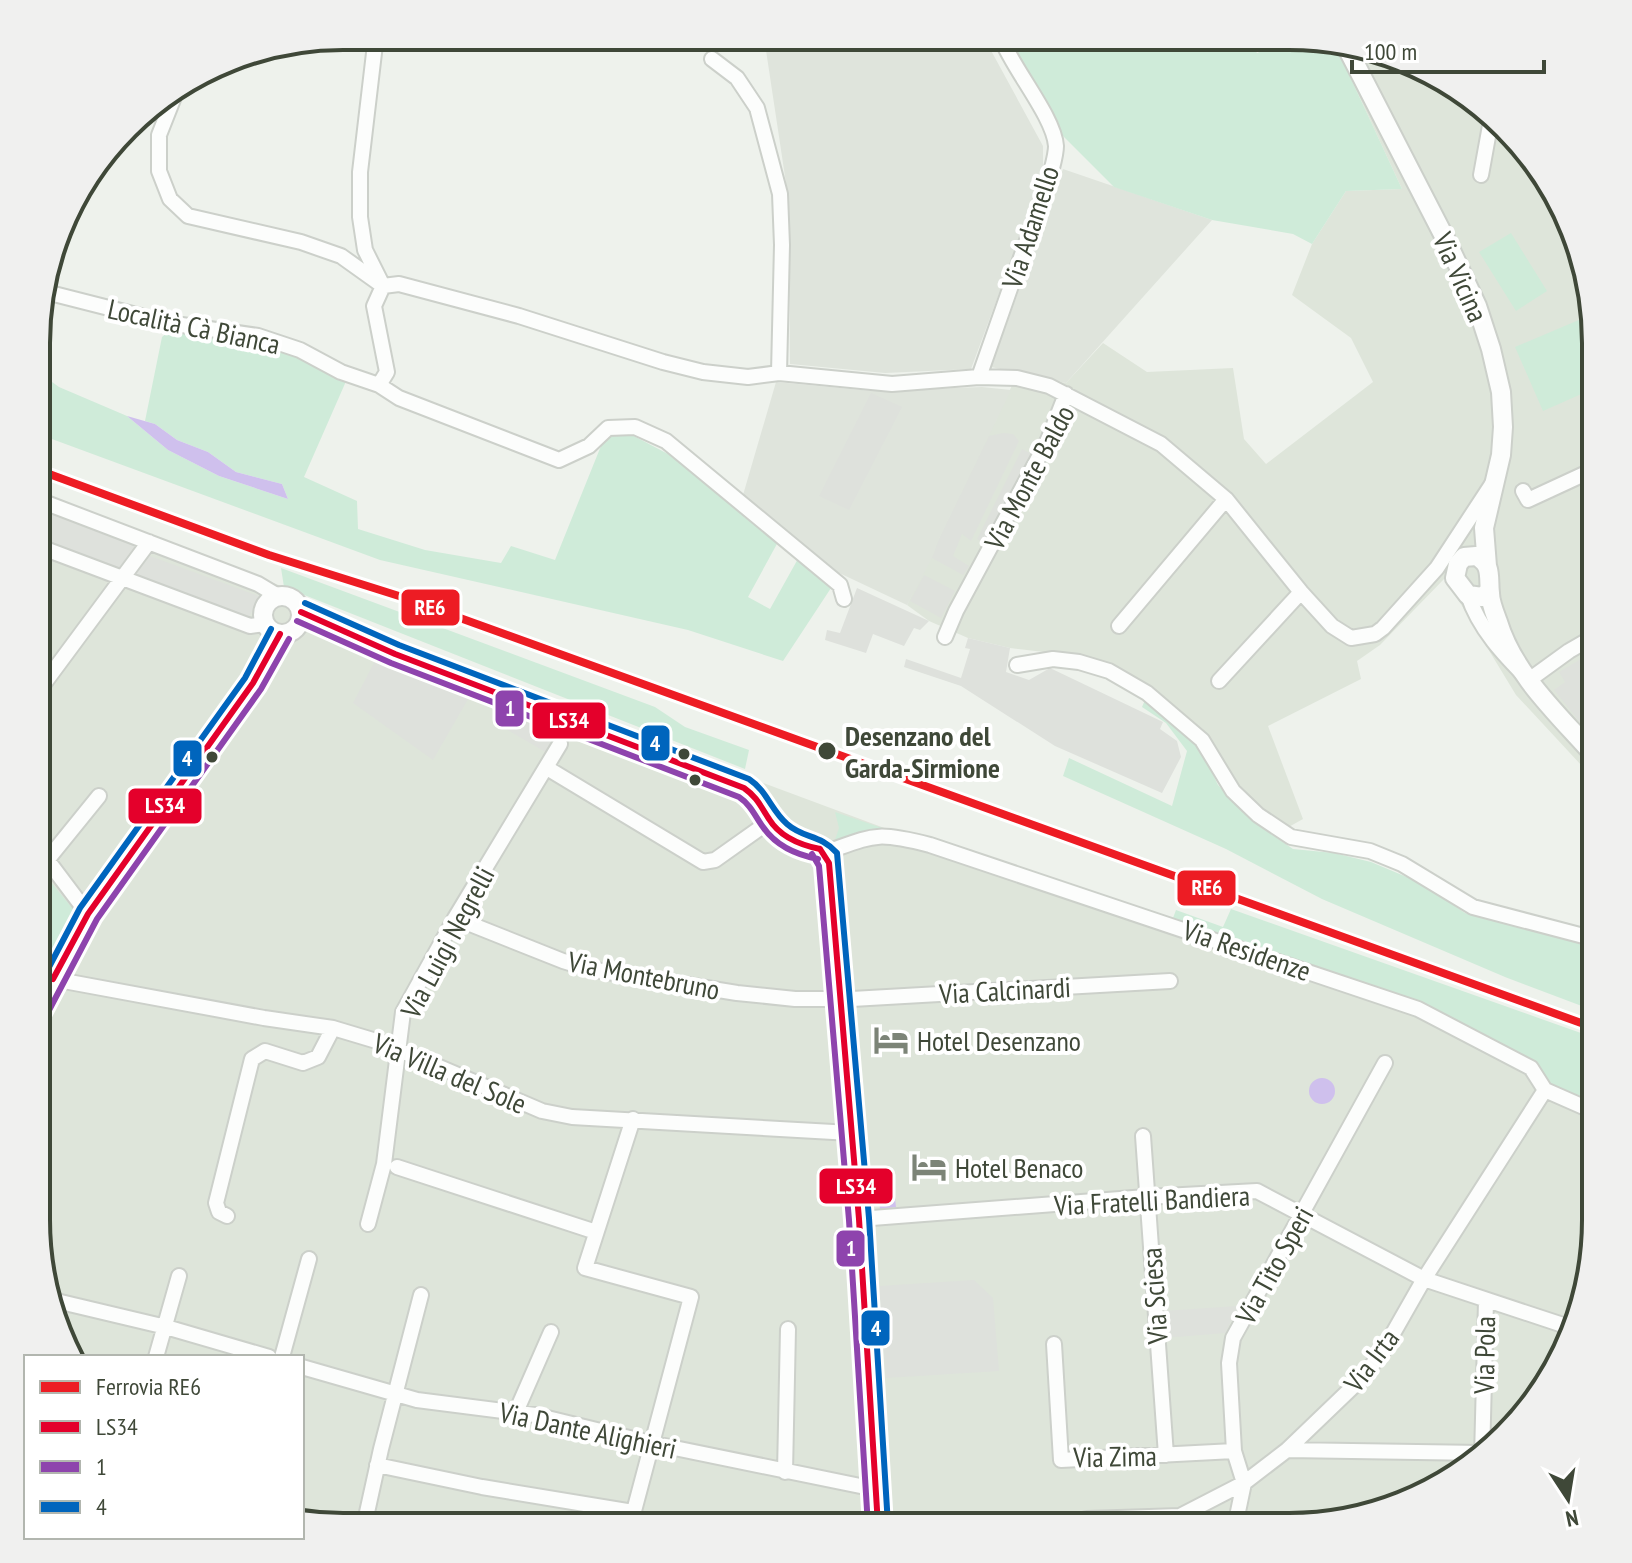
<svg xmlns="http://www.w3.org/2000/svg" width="1632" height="1563" viewBox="0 0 1632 1563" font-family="'PT Sans Narrow',sans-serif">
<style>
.residential{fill:#dee5da}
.industrial{fill:#dfe4dc}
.green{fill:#cfebd9}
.parking{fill:#dee1dc}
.water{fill:#cfc0ed}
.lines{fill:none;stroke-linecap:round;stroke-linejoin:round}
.minor-casing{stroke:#ccd0ca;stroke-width:18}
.tertiary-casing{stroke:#ccd0ca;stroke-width:22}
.minor{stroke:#fcfdfc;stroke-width:14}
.tertiary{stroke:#fcfdfc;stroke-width:18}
.bus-1-casing{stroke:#fff;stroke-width:12}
.bus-2-casing{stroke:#fff;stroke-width:12}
.bus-3-casing{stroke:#fff;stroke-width:12}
.bus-1{stroke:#e4002b;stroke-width:6}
.bus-2{stroke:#8e44ad;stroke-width:6}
.bus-3{stroke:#0065bd;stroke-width:6}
.rail-1-casing{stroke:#fff;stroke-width:14}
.rail-1{stroke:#ed1c24;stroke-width:8}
.stop-dot{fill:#3f4838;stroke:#fff;stroke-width:3}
.labels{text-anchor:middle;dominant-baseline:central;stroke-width:8;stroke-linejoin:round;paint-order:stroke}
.street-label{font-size:28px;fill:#3f4838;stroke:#fff}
.stop-label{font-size:28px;font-weight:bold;fill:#3f4838;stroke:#fff;text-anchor:start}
.poi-label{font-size:28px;fill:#3f4838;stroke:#fff;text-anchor:start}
.rim{fill:none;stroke:#3f4838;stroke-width:4}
.line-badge{stroke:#fff;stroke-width:3}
.badge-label{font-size:22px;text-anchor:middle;font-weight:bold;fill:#fff}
</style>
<rect width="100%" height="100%" fill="#eef2ec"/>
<path class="residential" d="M1333,40L1442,77L1532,156L1573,226L1595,323V780L1516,695L1445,578L1380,645L1357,661L1361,679L1268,726L1303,819L1285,829L1235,787L1209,741L1140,684L1070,655L1010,648L968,638L929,621L907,605L1018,373L1066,383L1103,343L1147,372L1233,368L1244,439L1266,464L1373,382L1351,338L1292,295L1312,244L1346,191L1402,189Z
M41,496L284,587L316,613L581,715L930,845L1418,1009L1531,1067L1550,1083L1595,1104V1240L1564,1356L1476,1463L1388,1511L1309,1526H323L302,1521V1357H73L52,1319L37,1240Z"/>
<path class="industrial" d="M764,37L987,38L988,45L1043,146V175L971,369L885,373L790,364L789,203Z
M1063,169L1212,220L1066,383L991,367Z
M776,382L872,391L982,387L1011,390L940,537L932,558L907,605L835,571L743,495Z"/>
<path class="green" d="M1012,38H1249L1257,53L1292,38L1333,40L1402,189L1346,191L1312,244L1293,234L1212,220L1114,187L1061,134L1014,48Z
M1511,233L1547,291L1516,311L1479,252Z
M1593,314L1595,388L1543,411L1515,347Z
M173,328L246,338L296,353L347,379L304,477L357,501L358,529L425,550L501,563L511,546L555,560L605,436L630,434L668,454L740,509L744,517L778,542L748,597L770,609L799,557L831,588L783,661L688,630L380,560L41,435V374L59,387L127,416L168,450L219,476L288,499L282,484L236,472L208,452L177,440L155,424L145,421L162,337Z
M281,568L655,707L685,727L749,750L745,769L284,587Z
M1145,700L1200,748L1218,785L1252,821L1293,849L1334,853L1371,862L1421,883L1465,913L1595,945V1011L1505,977L1322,899L1226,849L1063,776L1069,758L1172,806L1187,751L1166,723L1142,707Z
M835,812L885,829L864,832L834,843L839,828Z
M44,874L78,915L54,958L38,954L39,882Z
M1231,909L1595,1038V1104L1550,1083L1536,1064L1421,1004L1173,918L1176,910L1223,927Z"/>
<path class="parking" d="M871,393L902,407L849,510L819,496Z
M1003,433L1013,434L1019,441L971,541L962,534L953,556L969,566L963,575L932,558L940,537L989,436Z
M1022,449L1032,454L986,544L977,539Z
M41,509L138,547L123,572L40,542Z
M150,556L259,596L247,622L134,576Z
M924,575L955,591L941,618L910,601Z
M857,588L929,621L920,630L914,628L904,646L873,634L866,653L825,640L827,630L840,633Z
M968,638L1010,648L1006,672L1029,680L1050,668L1163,722L1160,729L1177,741L1181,757L1162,793L1055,746L961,686L904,667L906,659L961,678L970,649L965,648Z
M1588,655L1595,668V741L1554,690L1565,682L1559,672Z
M376,659L471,694L433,760L353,703Z
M513,710L561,728L549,754L504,728Z
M974,1280L993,1298L999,1371L886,1378L879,1286Z
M1239,1306L1225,1333L1164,1338L1161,1311Z"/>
<path class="water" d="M127,416L155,424L177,440L208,452L236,472L282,484L288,499L219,476L168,450Z
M1309 1091a13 13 0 1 1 26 0a13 13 0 1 1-26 0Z
M893,1181L896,1207L880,1209L877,1183Z"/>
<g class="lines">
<g class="minor-casing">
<path id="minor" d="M376,36L360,172V217L365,250L381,282
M712,59L737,78L757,108L780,194L782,245L779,373
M176,92L159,135V171L170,199L188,216L301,242L341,256L383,286L399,284L519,316L663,362L703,372L748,377L779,373L892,384L979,377L1017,378L1049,386L1161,444L1226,499L1301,592L1332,626L1351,638L1375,634L1383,628L1437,568L1492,484
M1481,175L1491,120
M42,291L168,323L258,336L300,350L341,372L379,385L387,372L374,306L383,286
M979,377L1051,172C1053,164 1056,154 1056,146C1054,117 1013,69 1001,38
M379,385L399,398L559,460L589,446L608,428L635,427L666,441L840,585L844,599
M1523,491L1528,500L1595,469
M41,501L258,584L278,596
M40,547L250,626L265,624
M1468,595C1479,629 1504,655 1529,680L1569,651L1595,636
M1119,626L1226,499
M945,637L956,611L1048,440L1066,394
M1017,665L1053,659L1079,662L1109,671L1147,693L1202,740L1233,791L1258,815L1291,837L1370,851L1402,864L1473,907L1595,939
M1219,681L1301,592
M40,689L149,542
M547,768L703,862L715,860L770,821
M39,849L88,914
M824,853C875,835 875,831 930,845L1418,1009L1531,1068L1545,1090
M39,870L99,796
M455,918L563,961L589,969L737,993L795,999H852L1170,981
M38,1009L53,979L264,1018L333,1028L383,1043L542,1111L572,1117L851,1133
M1545,1090L1595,1112
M1143,1136L1166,1455
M397,1167L596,1232
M227,1216L219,1212L216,1203L252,1059L265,1051L303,1063L318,1057L333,1028
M859,1219L1146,1197L1257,1191L1424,1279L1572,1328
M368,1224L384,1164L403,1012L455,918L560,744
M48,1299L166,1327L269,1357
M52,1318L55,1301
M1054,1344L1061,1460L1234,1451
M156,1357L179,1276
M282,1357L309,1259
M302,1367L417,1400L535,1415L650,1443L875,1489
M516,1412L551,1332
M1287,1450L1482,1453
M1482,1457L1486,1301
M377,1465L482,1487L633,1512
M785,1472L788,1329
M364,1526L381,1449L421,1295
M630,1526L691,1297L585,1268L633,1119
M1055,1526L1087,1519L1180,1516L1244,1483L1287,1450L1362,1378L1383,1351L1424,1279L1545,1090
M1235,1526L1244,1483L1234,1451L1229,1363L1233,1338L1385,1063"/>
</g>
<g class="tertiary-casing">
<path id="tertiary" d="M1345,44L1448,244L1477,306L1491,349L1501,392L1503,427L1501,455L1484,528L1487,566
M1489,591L1482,597L1468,595L1455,578L1458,564L1464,557L1476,556C1493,564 1488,578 1490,593C1490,602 1495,614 1498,622C1514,675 1560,716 1595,756
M263 615a19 19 0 1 1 38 0a19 19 0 1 1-38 0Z
M301,612L395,654L744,788C759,797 761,805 769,819C780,836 800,846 820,849L828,858L859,1219L878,1526
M38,974L53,979L88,914L253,683L280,634"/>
</g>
<use href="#minor" class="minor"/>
<use href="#tertiary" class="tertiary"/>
<g class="bus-1-casing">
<path id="bus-1" d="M301,612L395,654L744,788C757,797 761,807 769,819C780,837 800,845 820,849
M820,849L829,863L859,1219L878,1526
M53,979L88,914L253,683L280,634"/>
</g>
<g class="bus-2-casing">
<path id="bus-2" d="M297,621L391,663L739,797C751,805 755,816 763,827C776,846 797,855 818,859
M812,854L819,866L849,1220L868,1526
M47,1014L97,919L261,689L289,639"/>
</g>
<g class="bus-3-casing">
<path id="bus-3" d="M305,603L399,645L749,779C767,791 771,810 787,824C804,839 820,834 837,853L869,1218L888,1525
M38,988L80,908L245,678L271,629"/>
</g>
<use href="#bus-1" class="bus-1"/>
<use href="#bus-2" class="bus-2"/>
<use href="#bus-3" class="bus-3"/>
<g class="rail-1-casing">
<path id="rail-1" d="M41,471L269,555L399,596L1595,1028"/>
</g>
<use href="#rail-1" class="rail-1"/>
</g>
<defs>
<g id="hotel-bare" transform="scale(2.76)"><path d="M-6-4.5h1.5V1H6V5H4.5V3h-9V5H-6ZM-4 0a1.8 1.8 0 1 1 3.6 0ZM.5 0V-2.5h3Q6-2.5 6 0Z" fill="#7c8477" stroke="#fff" stroke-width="2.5" paint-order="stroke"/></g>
</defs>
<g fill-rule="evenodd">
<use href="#hotel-bare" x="891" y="1040"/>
<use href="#hotel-bare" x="929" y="1167"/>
</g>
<g class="stop-dot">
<circle cx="827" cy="751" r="10"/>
<circle cx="684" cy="754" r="7"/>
<circle cx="212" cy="757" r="7"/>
<circle cx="695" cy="780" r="7"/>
</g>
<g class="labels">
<g class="street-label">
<text transform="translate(1030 227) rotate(-72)">Via Adamello</text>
<text transform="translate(1461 277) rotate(66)">Via Vicina</text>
<text transform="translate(194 326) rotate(12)">Località Cà Bianca</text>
<text transform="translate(1029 477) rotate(-62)">Via Monte Baldo</text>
<text transform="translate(447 942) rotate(-62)">Via Luigi Negrelli</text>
<text transform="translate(1247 950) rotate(19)">Via Residenze</text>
<text transform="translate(644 975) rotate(11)">Via Montebruno</text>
<text transform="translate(1005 990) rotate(-3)">Via Calcinardi</text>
<text transform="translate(450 1073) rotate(23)">Via Villa del Sole</text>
<text transform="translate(1152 1200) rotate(-3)">Via Fratelli Bandiera</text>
<text transform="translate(1274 1265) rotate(-61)">Via Tito Speri</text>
<text transform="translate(1154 1296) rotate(-94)">Via Sciesa</text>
<text transform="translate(1484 1355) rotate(-89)">Via Pola</text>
<text transform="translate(1371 1360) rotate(-53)">Via Irta</text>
<text transform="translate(588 1430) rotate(12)">Via Dante Alighieri</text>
<text transform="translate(1115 1456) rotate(-1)">Via Zima</text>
</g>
<g class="stop-label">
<text x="845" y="735">Desenzano del<tspan x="845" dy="32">Garda-Sirmione</tspan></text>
</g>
<g class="poi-label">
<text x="917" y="1040">Hotel Desenzano</text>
<text x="955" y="1167">Hotel Benaco</text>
</g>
</g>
<path d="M0 0H1632V1563H0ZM343 50H1289A293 293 0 0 1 1582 343V1220A293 293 0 0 1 1289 1513H343A293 293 0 0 1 50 1220V343A293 293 0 0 1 343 50Z" fill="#f0f0ef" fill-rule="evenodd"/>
<path class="rim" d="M343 50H1289A293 293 0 0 1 1582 343V1220A293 293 0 0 1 1289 1513H343A293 293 0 0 1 50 1220V343A293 293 0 0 1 343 50Z"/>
<g class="line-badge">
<rect x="400" y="588" width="61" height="39" rx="8" fill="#ed1c24"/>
<rect x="494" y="689" width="31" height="39" rx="8" fill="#8e44ad"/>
<rect x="531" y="701" width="76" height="39" rx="8" fill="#e4002b"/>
<rect x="640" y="724" width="31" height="38" rx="8" fill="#0065bd"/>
<rect x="172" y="739" width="31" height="39" rx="8" fill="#0065bd"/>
<rect x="127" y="787" width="76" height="38" rx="8" fill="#e4002b"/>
<rect x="1176" y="869" width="61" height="38" rx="8" fill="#ed1c24"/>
<rect x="818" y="1167" width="76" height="38" rx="8" fill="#e4002b"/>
<rect x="835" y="1229" width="31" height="39" rx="8" fill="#8e44ad"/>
<rect x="860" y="1309" width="31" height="38" rx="8" fill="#0065bd"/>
</g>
<g class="badge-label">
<text x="430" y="615">RE6</text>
<text x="510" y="716">1</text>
<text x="569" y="728">LS34</text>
<text x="655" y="751">4</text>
<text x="187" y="766">4</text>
<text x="165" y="813">LS34</text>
<text x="1207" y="895">RE6</text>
<text x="856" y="1194">LS34</text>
<text x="851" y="1256">1</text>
<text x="876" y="1336">4</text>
</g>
<rect x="24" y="1355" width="280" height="184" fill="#ffffff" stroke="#b2b6af" stroke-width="2"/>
<rect x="40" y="1381" width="40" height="12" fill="#ed1c24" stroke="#b2b6af" stroke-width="2"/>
<text x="96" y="1395" font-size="24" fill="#3f4838">Ferrovia RE6</text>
<rect x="40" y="1421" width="40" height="12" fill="#e4002b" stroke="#b2b6af" stroke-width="2"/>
<text x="96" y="1435" font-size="24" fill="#3f4838">LS34</text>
<rect x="40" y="1461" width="40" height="12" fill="#8e44ad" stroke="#b2b6af" stroke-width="2"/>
<text x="96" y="1475" font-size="24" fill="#3f4838">1</text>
<rect x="40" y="1501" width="40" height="12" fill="#0065bd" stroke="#b2b6af" stroke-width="2"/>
<text x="96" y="1515" font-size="24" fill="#3f4838">4</text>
<g transform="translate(1568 1499) rotate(168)" stroke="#ffffff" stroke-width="6" paint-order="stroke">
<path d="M0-6L14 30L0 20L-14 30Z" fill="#3f4838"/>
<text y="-12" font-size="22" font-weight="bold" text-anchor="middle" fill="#3f4838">N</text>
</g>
<path d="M1352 60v12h192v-12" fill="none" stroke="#3f4838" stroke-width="4"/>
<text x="1364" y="60" font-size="24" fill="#3f4838" stroke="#ffffff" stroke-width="6" paint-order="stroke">100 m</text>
</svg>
